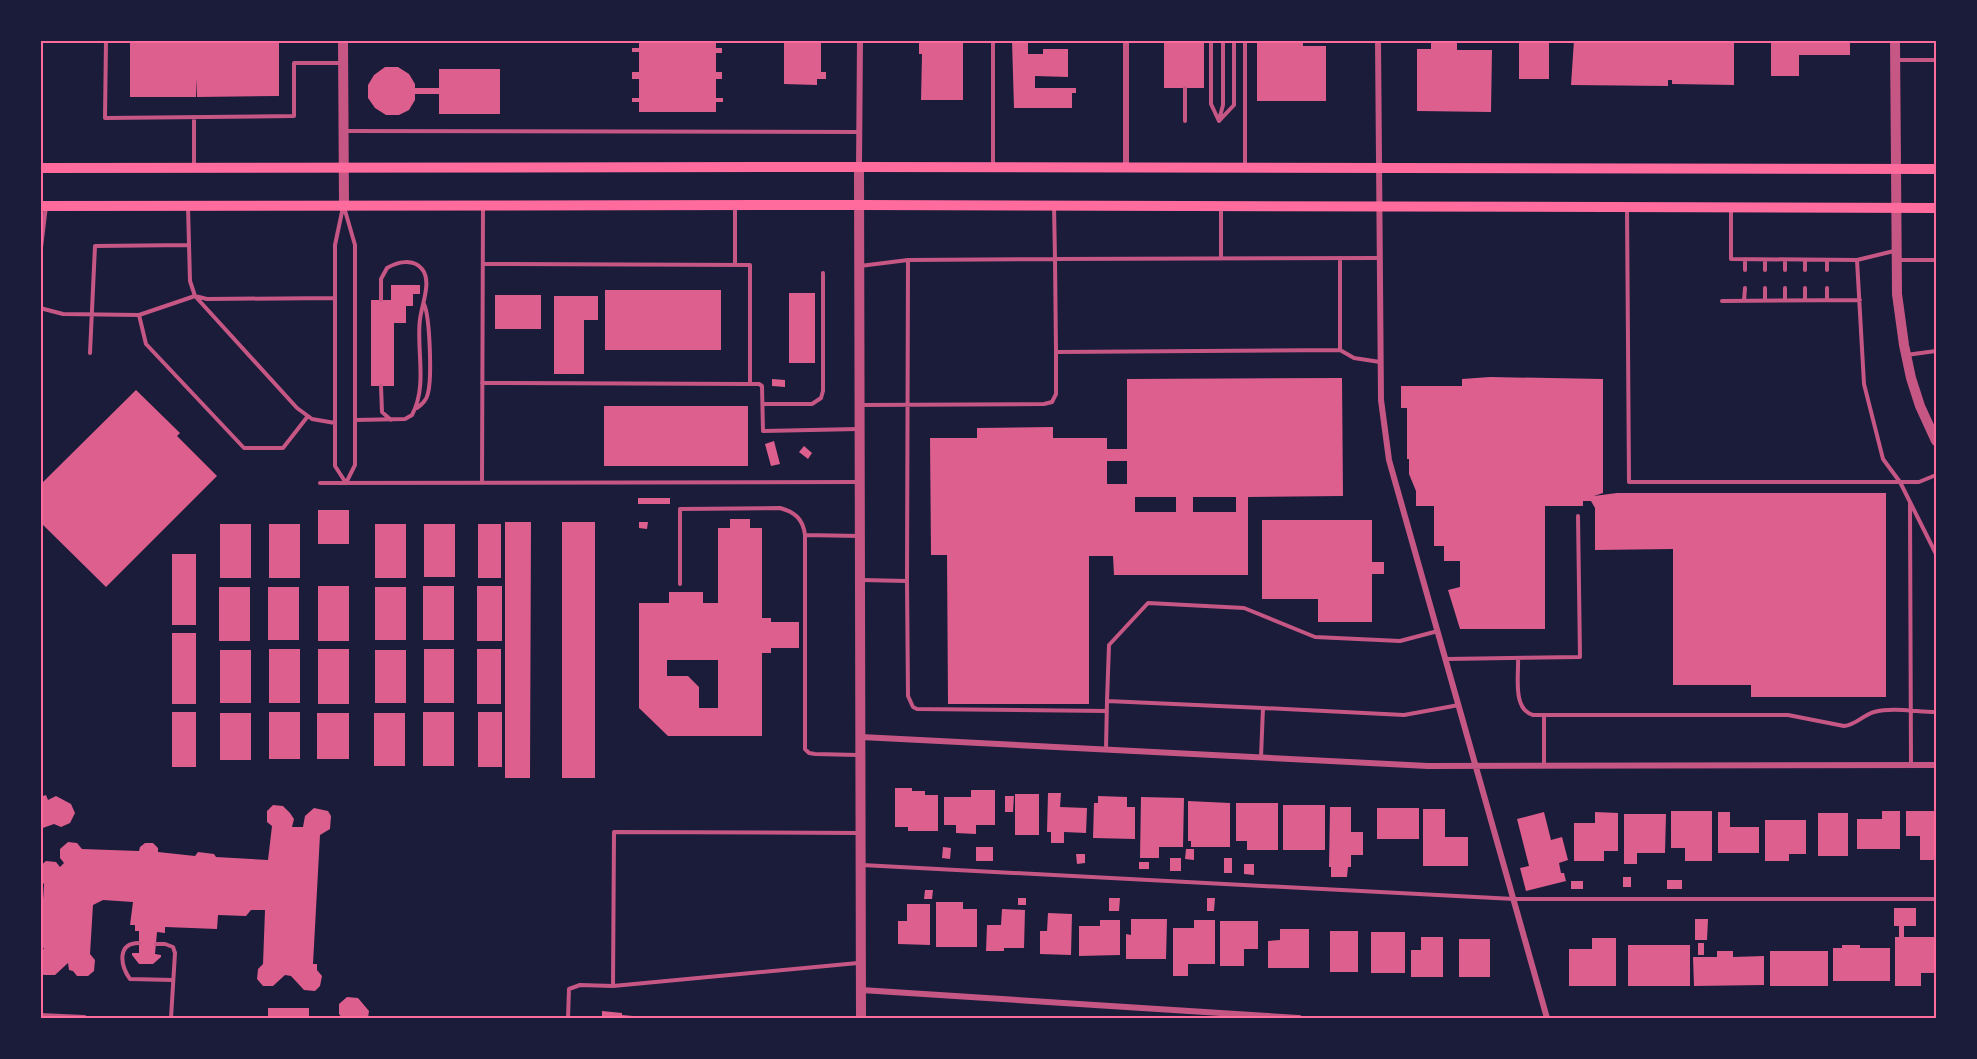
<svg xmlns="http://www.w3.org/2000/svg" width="1977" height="1059" viewBox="0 0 1977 1059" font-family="'Archivo Narrow',sans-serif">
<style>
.building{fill:#dd5f8e;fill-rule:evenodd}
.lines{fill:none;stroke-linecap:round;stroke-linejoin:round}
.service{stroke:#c65784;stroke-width:4}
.minor{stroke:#c65784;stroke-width:6}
.tertiary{stroke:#c65784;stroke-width:10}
.secondary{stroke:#ff6b9d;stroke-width:10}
.neatline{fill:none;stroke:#ff6b9d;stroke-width:2}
</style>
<rect width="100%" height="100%" fill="#1b1b3a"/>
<path class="building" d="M919,40H983V43H963V100H921L922,54H919Z
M1164,40H1204V88H1164Z
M1257,40H1303V46H1326V101H1257Z
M1431,40H1457V50H1492L1491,112L1417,111V49H1431Z
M1519,40H1549V79H1519Z
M1574,40H1734V85L1672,84V80H1668V86L1571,85Z
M1771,40H1850V55H1799V76H1771Z
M639,41H716V48H722V53H716V72H722V79H716V98H723V102H716V112H639V102H632V98H639V79H632V72H639V52H632V48H639Z
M1012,41L1028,42V54H1043V49H1068V77L1035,76V88H1076V93H1072V108H1014Z
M784,42H821V72H826V79H817V85L784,84Z
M130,43H279V96L197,97L196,78V97H130Z
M385,67H398L409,74L415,84V88H439V69H500V114H439V94H415V100L409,110L399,115H386L375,108L368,98V85L374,75Z
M391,285H420V294H413V306H406V323H394V386H371V300H391Z
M605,290H721V350H605Z
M789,293H815V363H789Z
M495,295H541V329H495Z
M554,296H598V320H584V374H554Z
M1490,377L1603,379V493L1594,496L1617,493H1886V697H1751V685H1673V549L1595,550V508L1591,501H1583V506H1545V629H1460L1448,590L1460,587V561H1444V546H1434V506H1416V491L1409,474V459H1407V408H1401V386H1462V379Z
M1342,378L1343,496L1248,497V575H1114L1113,556H1089V704H948L947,555H931L930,438H977V428L1053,427V438H1107V449H1127V379ZM1107,461H1127V484H1107ZM1135,497H1176V512H1135ZM1193,497H1236V512H1193Z
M772,379L785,380V387L772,386Z
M136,390L180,433L177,436L217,476L106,587L40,522V485Z
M604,406H748V466H604Z
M774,441L780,464L771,466L765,444Z
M804,446L812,453L808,459L799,452Z
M638,498H670V504H638Z
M318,510H349V544H318Z
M730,519H750V528H762V618H771V622H799V648H771V653H762V736H668L639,708V603H669V592H703V603H718V528H730ZM667,660H718V708H699V687L688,676H667Z
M1262,520H1372V562H1384V574H1372V622H1318V599H1262Z
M505,522H531L530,778H505Z
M562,522H595V778H562Z
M639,522H648L647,529L639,528Z
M220,524H251V578H220Z
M269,524H300V578H269Z
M375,524H406V578H375Z
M424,524H455V577H424Z
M478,524H501V578H478Z
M172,554H196V625H172Z
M318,586H349V641H318Z
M423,586H454V640H423Z
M477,586H502V641H477Z
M219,587H250V641H219Z
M268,587H299V640H268Z
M375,587H406V640H375Z
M172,633H196V704H172Z
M269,649H300V703H269Z
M318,649H349V704H318Z
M424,649H454V703H424Z
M477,649H501V704H477Z
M220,650H251V703H220Z
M375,650H406V703H375Z
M172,712H196V767H172Z
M269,712H300V759H269Z
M423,712H454V766H423Z
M478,712H502V767H478Z
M220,713H251V760H220Z
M317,713H349V759H317Z
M374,713H405V766H374Z
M895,788H912V791H925V795H938V831H908V827H895Z
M971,790H995V825H976V834L956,833V825H944V797H971Z
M1048,793H1061L1060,807L1087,808L1086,833L1064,832V843H1051V832H1047Z
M1015,794H1039V835H1015Z
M46,795L48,800L56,796L71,804L75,813L70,823L61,827L54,824L40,829V797Z
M1005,796H1014L1013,812H1005Z
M1098,796L1127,797V807H1135V839L1093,838L1094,803H1098Z
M1141,797L1184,798L1183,847H1159V858H1140Z
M1188,801L1230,803V847H1191V841H1188Z
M1236,803H1278V850H1247V841H1236Z
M273,805L283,806L290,813L294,819L292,827H303L305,816L314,808L328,811L331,816L330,829L320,835L313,964H317V970L322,976L320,986L315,991L304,990L291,976L285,975L273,986H263L257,979L258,969L263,964L265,910H251L246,916L218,915L217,929L165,927V933L157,932L155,954L161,955V957L153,964H139L132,955V953H139V931H135V925H130L133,902L103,900L93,905L90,954L95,960L94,971L88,976H77L73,971L69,970L68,963L55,975H44L40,973V955L44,948L40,947L44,884L40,881V866L46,861L56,862L60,867L64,863L60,858V849L68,842L77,843L82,849L139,851L140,847L145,843H153L158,848V852L195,856L198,852L214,854L216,857L268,860L272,826L267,822V811Z
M1283,805H1325V850H1283Z
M1330,807H1351V832H1363V855H1351V867H1348L1347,877H1331V867H1329Z
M1377,808H1419V839H1377Z
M1423,809H1445V837H1468V866H1423Z
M1671,811H1712V861H1685V848H1671Z
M1882,811H1900V849H1857V819H1882Z
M1906,811H1936V860H1920V836H1906Z
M1544,812L1551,840L1562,837L1568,860L1559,863L1561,873H1564L1566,881L1526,891L1520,868L1529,866L1517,819Z
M1595,812L1618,813V851H1604V861H1574V823H1595Z
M1718,812H1730V827H1759V853H1718Z
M1818,813H1848V856H1818Z
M1624,814H1666L1665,853H1637V864H1624Z
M1765,820H1806V854H1789V861H1765Z
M943,847L951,848L950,859L942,858Z
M976,847H993V861H976Z
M1186,849H1194V860L1185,859Z
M1076,854H1085V863L1077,864Z
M1170,858H1181V871H1170Z
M1224,858H1232V873H1224Z
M1139,862H1149V869H1139Z
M1244,864H1254V875L1244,874Z
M1623,877H1631V887H1623Z
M1667,880H1682V889H1667Z
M1571,881H1583V889H1571Z
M925,890H933L932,899H924Z
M1018,898H1026V905H1018Z
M1109,898H1120L1119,911H1109Z
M1207,898H1215L1214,911H1207Z
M936,902H963V909H977V947H936Z
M907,904H930V945L898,944V921H907Z
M1894,908H1916V926H1904V937H1934L1936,973H1921V986H1895V937H1899V926H1894Z
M1002,909L1025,910L1024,948H1004V951H986L987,925H1001Z
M1048,913L1072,914L1071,955L1040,954V931H1047Z
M1131,919H1167L1166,959H1126V934L1131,935Z
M1695,919H1708L1707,940H1695Z
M1100,920H1120V955L1079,956V926H1100Z
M1194,920H1215V964H1188V976H1173V928H1194Z
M1220,921H1258V949H1244V966H1220Z
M1280,929H1309V968H1268V941L1280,940Z
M1330,931H1358V972H1330Z
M1371,932H1405V973H1371Z
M1421,937H1443V977H1411V950H1421Z
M1592,938H1616V986H1569V949H1592Z
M1459,939H1490V977H1459Z
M1698,943H1704V955H1698Z
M1628,945H1690V986H1628Z
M1842,945H1860V948H1890V981H1833V948H1842Z
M1717,951H1733V957L1764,956V985L1694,986L1693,957H1717Z
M1770,951H1828V986H1770Z
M347,997L358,998L369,1011L368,1018H342L339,1014V1004Z
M268,1008H309V1018H268Z
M602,1011L622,1013V1015L644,1017V1018H602Z"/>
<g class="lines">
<path class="service" d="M106,40L105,118L294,116V63H343
M993,40V167
M1211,40V104L1219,121
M1245,40V167
M1895,60H1936
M1185,88V121
M194,117V168
M1219,120L1223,105V40
M1219,121L1234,105V40
M344,131L859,132
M735,205V265
M1054,206L1055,259L1379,258
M188,207L190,281L195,296L207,299L335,298
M343,207L335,245V466L346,483
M344,207L355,245V465L346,483
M1627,207L1629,482H1919L1936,475
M1221,208V258
M1731,210V259L1857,260L1864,384L1883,459L1900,482L1936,554
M40,256L46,206
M1340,258V350
M1745,259V270
M908,260L1055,259L1056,352
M1765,260V270
M1785,260V270
M1857,260L1894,251
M1898,260H1936
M1827,261V270
M860,266L908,260L907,581L862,580
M1805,270V260
M1765,288V300
M1785,288V300
M1805,288V300
M1827,288V300
M1722,301L1860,300
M1744,301L1745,288
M40,308L63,314L139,315L195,296L297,408L312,419L335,423
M139,315L146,344L244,448H283L308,416
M90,353L95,246L189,245
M1906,355L1936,351
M482,383L750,384V265L483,264
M750,384H759L762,386L763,431L858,429
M381,386L382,412L391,420
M763,404H812L821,398L823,391V273
M861,405L1044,404L1052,402L1056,394V352L1340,350L1354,358L1380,362
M417,408C422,404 427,400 428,393C432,378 430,317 424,304
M355,420L405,419L412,415C428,385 416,350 420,319C422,304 432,281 422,269C413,258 397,262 387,268L381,279V300
M482,482L483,207
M320,483L860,482
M1910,503L1911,765
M805,535V749L809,753L815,754L858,755
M907,581L908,696L913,707L917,709L1107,711
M680,584V509L780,508C795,512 803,519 805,535L860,536
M1518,658C1519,675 1512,709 1533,715H1788L1844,726C1856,725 1863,715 1874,712C1893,707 1917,712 1936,712
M1446,659L1580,657L1578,516
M1107,701L1109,645L1148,603L1244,608L1315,637L1400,641L1438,631
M1263,708L1404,715L1459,705
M1544,716V766
M1106,749L1107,701L1263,708L1261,757
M862,865L1514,899H1936
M139,943C117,943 120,965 130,979L173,980
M156,944H165L173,947L175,953L171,1018
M613,986L614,832L860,833
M568,1018L569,989L580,985L613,986L858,963"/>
<path class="minor" d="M1378,40L1381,400L1389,460L1547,1018
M859,167L860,40
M1126,168V40
M861,737L1428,766L1936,765
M861,990L1299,1018
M40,1016L84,1018"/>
<path class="tertiary" d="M343,40L344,206
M1895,40L1897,294L1904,345L1911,378L1920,406L1936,441
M859,167L861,1018"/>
<path class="secondary" d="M40,168L859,167L1936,169
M40,206L859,205L1936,208"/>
</g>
<rect width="1977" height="1059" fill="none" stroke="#1b1b3a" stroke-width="84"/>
<rect x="42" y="42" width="1893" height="975" class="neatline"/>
</svg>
